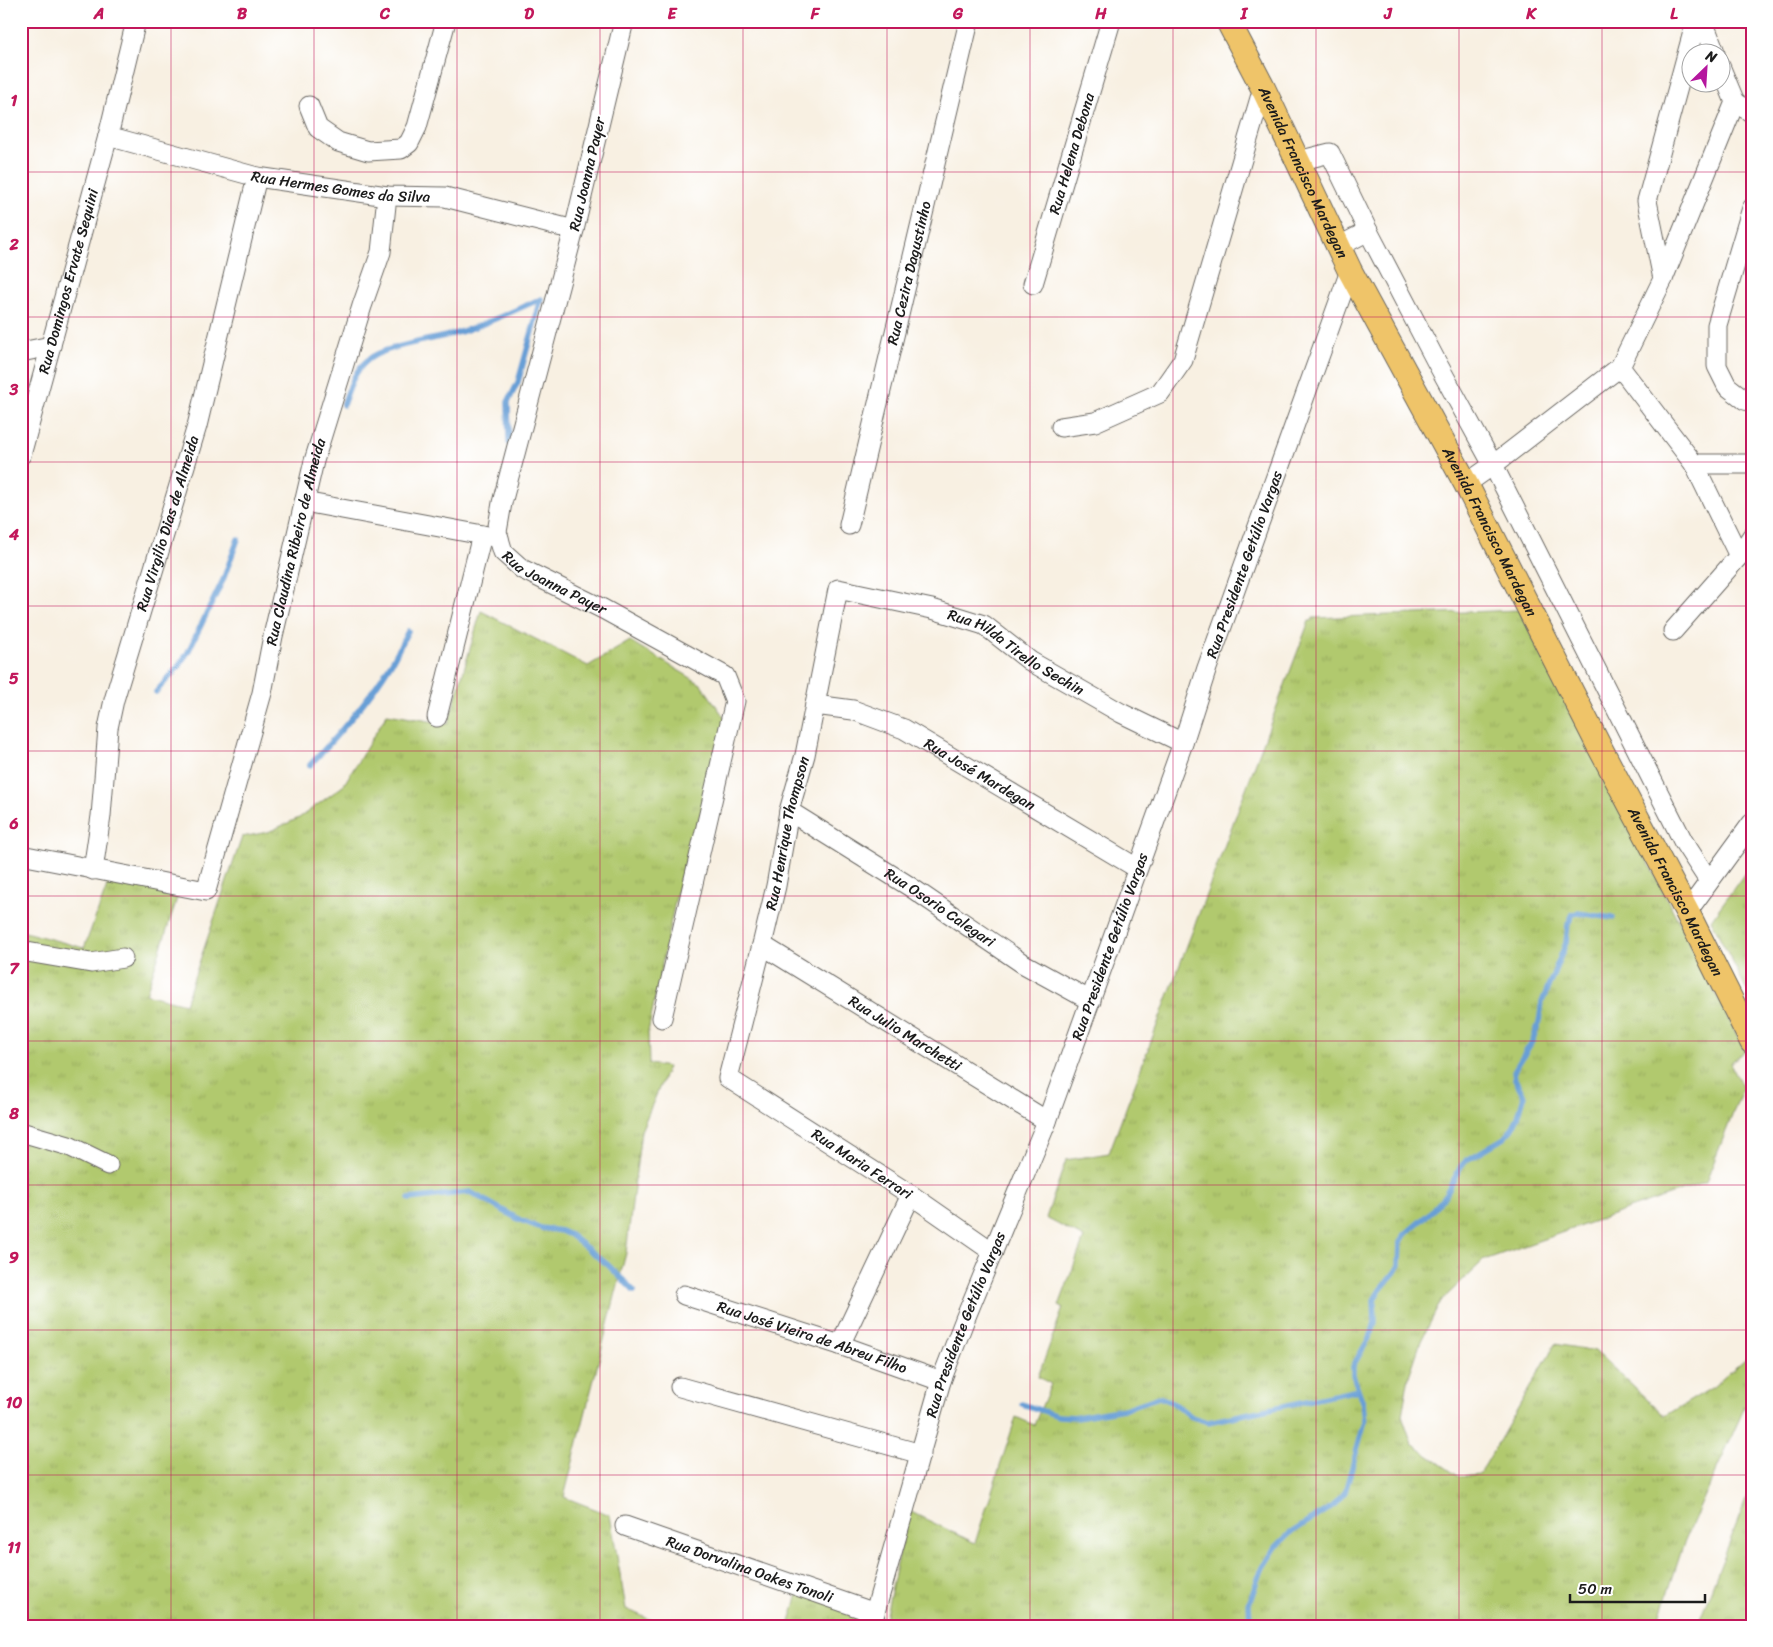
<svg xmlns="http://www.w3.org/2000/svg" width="1773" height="1647" viewBox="0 0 1773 1647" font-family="Sriracha,sans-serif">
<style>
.grass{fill:url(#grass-tufts);stroke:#667245}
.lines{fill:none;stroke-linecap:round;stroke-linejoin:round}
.stream{stroke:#689fd6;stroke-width:5.5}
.minor-casing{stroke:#696661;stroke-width:21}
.major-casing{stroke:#696661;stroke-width:26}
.minor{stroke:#fff;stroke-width:19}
.major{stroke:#efc469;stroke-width:24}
.grid{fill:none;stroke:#c2185b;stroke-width:1;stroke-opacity:0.55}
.labels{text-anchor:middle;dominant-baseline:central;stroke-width:4;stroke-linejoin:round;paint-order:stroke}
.street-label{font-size:15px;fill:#1c1c1c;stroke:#fff}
.neatline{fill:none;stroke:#c2185b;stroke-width:2}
.grid-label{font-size:16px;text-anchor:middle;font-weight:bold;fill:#c2185b}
</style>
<defs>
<pattern id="grass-tufts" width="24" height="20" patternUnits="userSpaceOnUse" patternTransform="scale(1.25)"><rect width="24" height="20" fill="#b1c96e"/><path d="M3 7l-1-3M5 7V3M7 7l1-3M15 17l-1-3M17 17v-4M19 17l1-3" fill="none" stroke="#98ac5f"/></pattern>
</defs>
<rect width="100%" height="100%" fill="#fff"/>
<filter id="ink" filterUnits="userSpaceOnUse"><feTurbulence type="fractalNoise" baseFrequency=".02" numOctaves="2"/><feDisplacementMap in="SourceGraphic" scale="10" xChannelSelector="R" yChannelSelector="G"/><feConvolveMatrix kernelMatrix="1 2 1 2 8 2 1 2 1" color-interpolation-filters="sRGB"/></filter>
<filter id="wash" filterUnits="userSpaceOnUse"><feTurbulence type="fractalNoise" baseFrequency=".0096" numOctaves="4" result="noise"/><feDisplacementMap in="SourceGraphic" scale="20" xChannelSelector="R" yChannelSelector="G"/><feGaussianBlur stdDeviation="1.12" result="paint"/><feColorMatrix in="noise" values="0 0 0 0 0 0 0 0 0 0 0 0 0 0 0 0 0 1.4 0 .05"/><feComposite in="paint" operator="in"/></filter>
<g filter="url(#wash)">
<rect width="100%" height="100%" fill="#f8f0e2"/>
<path class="grass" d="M1519,610L1745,1051L1730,1063L1743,1088L1706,1182L1484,1260L1441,1301L1421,1341L1409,1376L1402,1415L1412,1444L1458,1476L1480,1474L1555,1344L1595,1351L1665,1416L1713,1387L1752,1353V1391L1685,1540L1657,1626H789L799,1590L885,1619L909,1511L975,1543L1016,1417L1034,1425L1051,1384L1038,1377L1063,1308L1059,1306L1084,1238L1046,1218L1066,1160L1109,1153L1309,621H1312L1313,618Z
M481,611L588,666L630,641L701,684L729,724L679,882L648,1032L649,1064L668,1067L641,1131L626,1253L564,1497L610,1515L626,1609L665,1626H21V931L84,948L108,884L180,889L146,994L185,1004L242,837L268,832L299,818L343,786L387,714L448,724Z
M1752,863V1000L1711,920Z
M1752,1484V1626H1697Z"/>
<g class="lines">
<path class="stream" d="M343,405C349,389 354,370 369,359C387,345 436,340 460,332C487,324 514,310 541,299
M509,443L508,402L518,382L541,299
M156,692L178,667L188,652L223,580L238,539
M310,765C339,734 368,701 390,665C397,654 402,642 408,631
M409,1199L470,1192L520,1220L541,1228L561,1231L570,1235L608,1265L634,1291
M1022,1404L1058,1416L1077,1417L1124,1409L1159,1397L1172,1402L1192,1417L1208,1422L1358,1390
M1253,1626L1250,1622L1249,1604L1260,1572L1276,1547L1289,1534L1334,1505L1345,1492L1365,1421L1363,1403L1353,1375V1366L1372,1333L1375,1322L1374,1300L1380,1290L1395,1272L1399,1265L1400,1242L1404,1235L1432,1211L1445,1196L1461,1166L1467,1160L1504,1138L1512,1129L1518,1117L1524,1096L1515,1079L1514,1071L1533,1040L1539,1023L1542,1002L1566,943L1568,924L1573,914L1578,913L1613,918"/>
</g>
</g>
<g filter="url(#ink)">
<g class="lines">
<g class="minor-casing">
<g id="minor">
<path id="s1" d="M624,21L574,230L502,503L497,532L503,552L522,569L603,609L725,676L735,701L662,1018"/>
<path d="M1703,21L1715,52"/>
<path d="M1720,66L1735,102L1663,279L1620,367L1694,464L1739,556"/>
<path d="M1735,102L1752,113"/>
<path d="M309,106L318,128L338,142L368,151L401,149L409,143L417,127L446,21"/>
<path id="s2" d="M108,136L257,177L387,196L445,197L574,230"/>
<path d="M1298,161L1330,153L1368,231L1436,361L1493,465L1683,841L1709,881"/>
<path d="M1752,208L1717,325V366L1727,386L1745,400L1752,402"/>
<path d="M1338,247L1368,231"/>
<path d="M1663,279L1647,201L1696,21"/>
<path id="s3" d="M1033,284L1111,21"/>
<path d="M21,352L51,346"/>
<path d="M1061,427L1095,422L1160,393L1183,360L1263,88"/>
<path id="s4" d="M21,455L108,136L136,21"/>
<path d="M1694,464H1752"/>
<path d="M1466,484L1493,465L1620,367"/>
<path d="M304,502L499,538"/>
<path id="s5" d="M849,525L969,21"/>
<path d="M1673,631L1739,556L1752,536"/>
<path id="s6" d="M815,705L853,710L904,729L1137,868"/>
<path d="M437,717L482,535"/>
<path id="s7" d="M789,811L909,886L1022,963L1091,1001"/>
<path id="s8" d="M21,855L206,891L262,693L273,636L314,461L362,306L381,252L387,196"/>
<path id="s9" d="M93,870L101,816L108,728L114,700L197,426L257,177"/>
<path d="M1687,912L1752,823"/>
<path id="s10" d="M762,945L1047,1121"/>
<path d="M21,951L91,963L123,958"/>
<path d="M21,1132L69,1146L108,1165"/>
<path id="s11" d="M993,1252L911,1195L728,1078L762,945L776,886L789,811L805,755L838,589L932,609L984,625L1030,661L1121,713L1183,743"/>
<path id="s12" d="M684,1295L840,1345L941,1381"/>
<path d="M840,1345L911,1195"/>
<path d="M680,1387L921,1454"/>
<path id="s13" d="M625,1526L875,1613"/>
<path id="s14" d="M871,1626L941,1381L965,1319L1047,1121L1183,743L1207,668L1350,271"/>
</g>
</g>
<g class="major-casing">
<g id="major">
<path id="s15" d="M1228,21L1263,88L1350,271L1466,484L1598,744L1687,912L1752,1042"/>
</g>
</g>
<use href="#minor" class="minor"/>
<use href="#major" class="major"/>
</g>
</g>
<path class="grid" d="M171,21V1626M314,21V1626M457,21V1626M600,21V1626M743,21V1626M887,21V1626M1030,21V1626M1173,21V1626M1316,21V1626M1459,21V1626M1602,21V1626M21,172H1752M21,317H1752M21,462H1752M21,606H1752M21,751H1752M21,896H1752M21,1041H1752M21,1185H1752M21,1330H1752M21,1475H1752"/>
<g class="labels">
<g class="street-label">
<text stroke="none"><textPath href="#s3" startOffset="136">Rua Helena Debona</textPath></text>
<text stroke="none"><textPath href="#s15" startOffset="169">Avenida Francisco Mardegan</textPath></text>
<text transform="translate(587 174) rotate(-77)">Rua Joanna Payer</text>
<text stroke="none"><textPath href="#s2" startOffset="239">Rua Hermes Gomes da Silva</textPath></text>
<text stroke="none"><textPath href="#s5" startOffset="259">Rua Cezira Dagustinho</textPath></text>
<text stroke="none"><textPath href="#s4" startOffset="180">Rua Domingos Ervate Sequini</textPath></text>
<text stroke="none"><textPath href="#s9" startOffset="356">Rua Virgilio Dias de Almeida</textPath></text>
<text stroke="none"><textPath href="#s15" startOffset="574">Avenida Francisco Mardegan</textPath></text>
<text stroke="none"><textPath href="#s8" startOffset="549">Rua Claudina Ribeiro de Almeida</textPath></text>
<text stroke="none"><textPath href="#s14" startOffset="1126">Rua Presidente Getúlio Vargas</textPath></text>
<text stroke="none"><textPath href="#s1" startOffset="608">Rua Joanna Payer</textPath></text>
<text stroke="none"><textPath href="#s11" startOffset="1010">Rua Hilda Tirello Sechin</textPath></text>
<text stroke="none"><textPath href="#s6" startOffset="181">Rua José Mardegan</textPath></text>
<text stroke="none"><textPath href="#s11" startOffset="569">Rua Henrique Thompson</textPath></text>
<text stroke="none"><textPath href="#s15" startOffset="979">Avenida Francisco Mardegan</textPath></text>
<text stroke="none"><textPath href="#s7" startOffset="179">Rua Osorio Calegari</textPath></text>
<text stroke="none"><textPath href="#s14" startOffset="721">Rua Presidente Getúlio Vargas</textPath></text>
<text stroke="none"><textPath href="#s10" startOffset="168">Rua Julio Marchetti</textPath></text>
<text transform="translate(862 1164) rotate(33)">Rua Maria Ferrari</text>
<text stroke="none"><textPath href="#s14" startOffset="316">Rua Presidente Getúlio Vargas</textPath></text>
<text stroke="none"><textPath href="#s12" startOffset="135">Rua José Vieira de Abreu Filho</textPath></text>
<text stroke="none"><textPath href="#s13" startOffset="132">Rua Dorvalina Oakes Tonoli</textPath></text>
</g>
</g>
<rect width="1773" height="1647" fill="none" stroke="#fff" stroke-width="55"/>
<g transform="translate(1706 68) rotate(25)"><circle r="24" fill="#ffffff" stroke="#a4a4a4"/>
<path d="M0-4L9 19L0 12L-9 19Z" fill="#b5179e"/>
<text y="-8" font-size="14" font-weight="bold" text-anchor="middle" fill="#1c1c1c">N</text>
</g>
<path d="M1570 1594v8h135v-8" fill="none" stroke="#1c1c1c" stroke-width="2.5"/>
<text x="1578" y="1594" font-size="15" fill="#1c1c1c" stroke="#ffffff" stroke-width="4" paint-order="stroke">50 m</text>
<rect x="28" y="28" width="1718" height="1592" class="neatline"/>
<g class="grid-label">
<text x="99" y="19">A</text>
<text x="242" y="19">B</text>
<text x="385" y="19">C</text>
<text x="529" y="19">D</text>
<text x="672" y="19">E</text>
<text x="815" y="19">F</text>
<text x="958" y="19">G</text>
<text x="1101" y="19">H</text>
<text x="1244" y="19">I</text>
<text x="1388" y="19">J</text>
<text x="1531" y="19">K</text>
<text x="1674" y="19">L</text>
<text x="14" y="106">1</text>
<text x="14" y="250">2</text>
<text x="14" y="395">3</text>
<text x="14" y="540">4</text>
<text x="14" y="684">5</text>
<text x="14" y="829">6</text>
<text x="14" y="974">7</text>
<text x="14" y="1119">8</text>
<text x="14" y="1263">9</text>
<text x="14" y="1408">10</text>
<text x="14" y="1553">11</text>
</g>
</svg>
